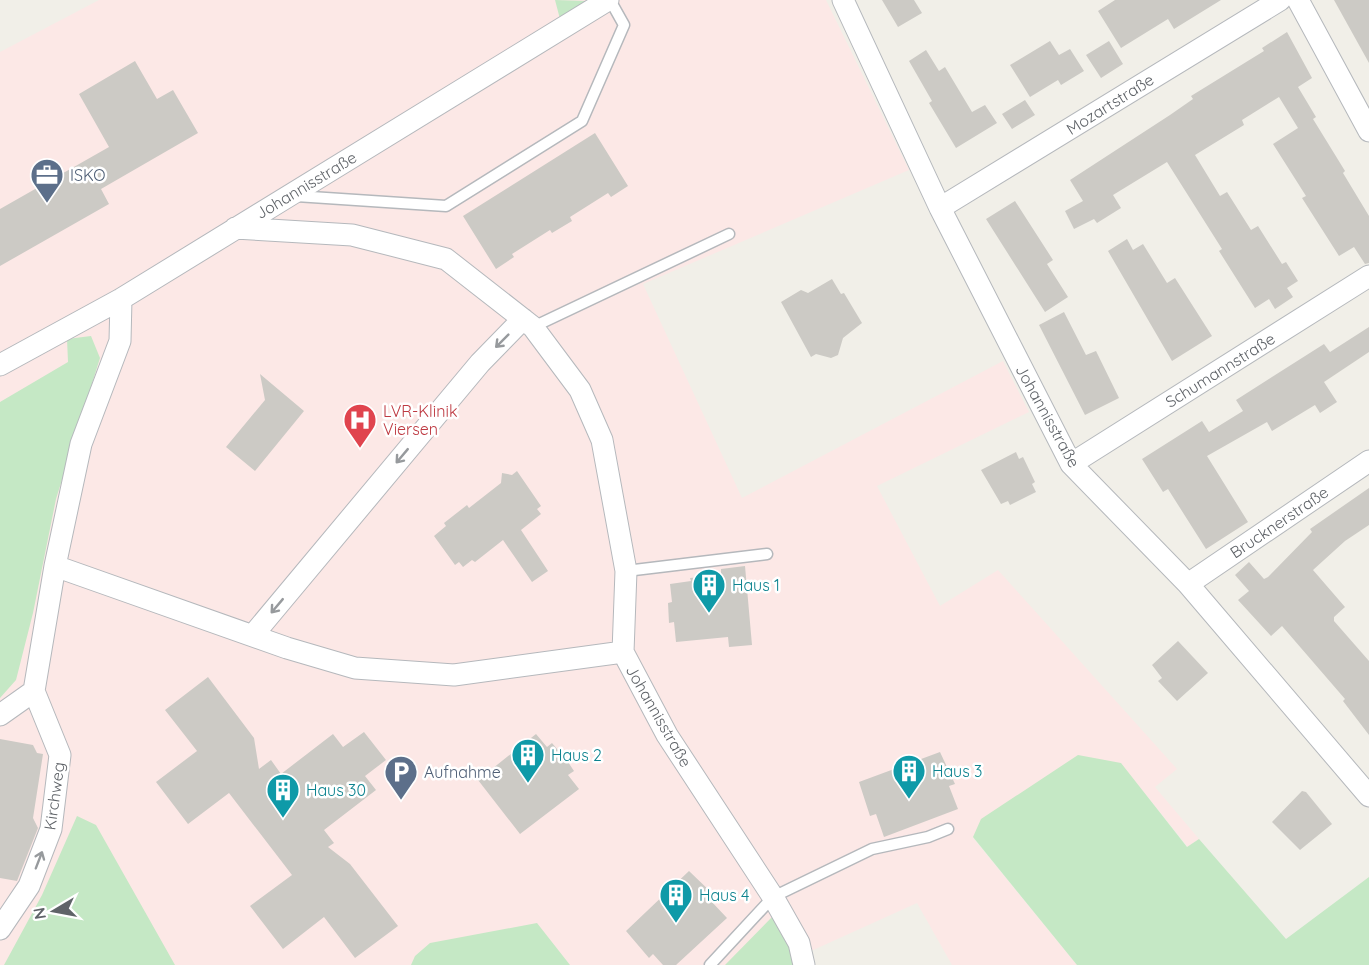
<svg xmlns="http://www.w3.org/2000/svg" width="1369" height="965" viewBox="0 0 1369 965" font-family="Quicksand,sans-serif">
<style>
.medical{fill:#fce8e6}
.green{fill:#c5e8c5}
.building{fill:#cccac5}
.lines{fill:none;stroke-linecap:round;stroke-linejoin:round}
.lane-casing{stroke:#b5b8bc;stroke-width:13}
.street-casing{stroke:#b5b8bc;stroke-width:23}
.lane{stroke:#fff;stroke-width:10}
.street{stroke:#fff;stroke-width:21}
.oneway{stroke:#979a9d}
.labels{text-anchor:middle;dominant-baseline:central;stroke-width:5;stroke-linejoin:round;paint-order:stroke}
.street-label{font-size:16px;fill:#5f6368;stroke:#fff}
.service-label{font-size:16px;fill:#4e5e75;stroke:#fff;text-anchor:start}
.health-label{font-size:16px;fill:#be3a42;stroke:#fff;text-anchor:start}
.culture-label{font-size:16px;fill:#0d838f;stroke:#fff;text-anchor:start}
</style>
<rect width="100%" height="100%" fill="#f1efe8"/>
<path class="medical" d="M99,0H826L909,170L643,284L742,498L1003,361L1029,412L877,486L940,606L998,570L1177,769L1155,787L1199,839L1188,847L1121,764L973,838L1077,965H952L917,903L811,951L812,965H0V52Z"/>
<path class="green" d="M555,0L588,1L560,19Z
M91,336L100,358L56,499L33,613L16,680L0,698V402L68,362L67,339Z
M1078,755L1121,763L1187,847L1199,839L1286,939L1369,877V965H1077L973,837L981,819Z
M77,816L96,825L175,965H4L42,895Z
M772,917L781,919L796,965H725Z
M537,923L570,965H411L415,956L430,943Z"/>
<path class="building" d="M882,0H914L922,13L898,27Z
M1115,0H1221L1174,29L1168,19L1121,48L1098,11Z
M1334,0H1369V63Z
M1287,32L1312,78L1298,87L1316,117L1313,119L1345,171L1343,173L1369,216V263L1365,264L1354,247L1339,256L1302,198L1306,196L1273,144L1298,128L1279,97L1242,120L1244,125L1195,155L1220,196L1227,192L1251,230L1258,226L1282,264L1286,262L1298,281L1287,288L1293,297L1275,309L1269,299L1255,308L1219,251L1222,249L1167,162L1113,195L1121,208L1097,223L1094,219L1074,229L1065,211L1083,201L1070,180L1170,115L1193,99L1191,96L1264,51L1262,48Z
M1050,41L1059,55L1070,49L1084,71L1061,85L1058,80L1030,97L1010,65Z
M1109,41L1123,64L1101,78L1086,55Z
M926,50L939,71L945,67L972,112L985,105L997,123L956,148L929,103L932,101L909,61Z
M135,61L157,99L173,90L198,133L101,189L109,204L0,266V209L109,147L79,94Z
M1025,100L1035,115L1012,129L1002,114Z
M595,133L628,186L611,197L608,193L570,217L572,221L552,233L550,230L512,254L514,257L496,269L463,216Z
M1015,201L1053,260L1047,264L1068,297L1045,312L986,219Z
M1127,239L1133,250L1143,244L1167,283L1175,278L1212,336L1172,361L1108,251Z
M832,279L841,294L844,293L862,323L843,338L838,355L831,358L816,354L811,357L781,302L801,290L808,293Z
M1064,312L1086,355L1096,351L1119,398L1085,415L1039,325Z
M1369,327V352L1324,382L1337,402L1320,413L1315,405L1272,431L1267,422L1207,456L1248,522L1206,549L1168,489L1163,492L1142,459L1202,421L1209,432L1243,411L1236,400L1324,344L1330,352Z
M260,374L304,411L255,471L226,447L265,400Z
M1016,452L1019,459L1023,457L1035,482L1032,484L1036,492L1010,505L1008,501L1001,504L981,470Z
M517,471L541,506L537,509L541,514L521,530L548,571L532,582L503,540L475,562L472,560L463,567L459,562L455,565L434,536L446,526L444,523L467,505L469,508L501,483L502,473L512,475Z
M1369,488V525L1345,541L1313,570L1345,607L1334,617V621L1369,661V735L1343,701L1345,699L1282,626L1271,636L1238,600L1249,591L1235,575L1249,562L1264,579L1268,577L1312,532L1310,529Z
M745,566L752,645L729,647L728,637L676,642L674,622L669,623L668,603L672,602L670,584L691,581L690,578L721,575V569Z
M1178,641L1208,673L1177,701L1158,681L1162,678L1152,665Z
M208,677L254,738L259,769L271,760L281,774L333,734L343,747L364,732L386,760L365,776L376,790L324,830L334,843L328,847L350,864L398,926L355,958L324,917L283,949L250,906L292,875L229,793L188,824L156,782L197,751L165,710Z
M536,734L547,747L552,743L568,762L574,771L568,775L579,789L520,834L478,780Z
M0,739L33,745L37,753L43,754L33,818L38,828L17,881L0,878Z
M940,752L955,784L949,786L958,809L884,837L876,814L870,816L859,782Z
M1302,791L1306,792L1332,824L1300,850L1272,822Z
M689,871L715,896L710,900L727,918L676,965H663L653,954L649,958L626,931Z"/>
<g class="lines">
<g class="lane-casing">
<path id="lane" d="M296,196L446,206L582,121L624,25L610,0
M533,327L729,234
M626,571L767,554
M710,965L773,897L872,849L928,837L948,829"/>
</g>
<g class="street-casing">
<path id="street" d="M843,0L940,208L1071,464L1188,584L1369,796
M1298,0L1369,131
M940,208L1280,0
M235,228L352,235L446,259L533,327L580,390L602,440L626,571L623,652L667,735L773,897L799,943L804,965
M0,365L121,299L608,0
M1071,464L1369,276
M55,566L287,648L355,668L454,675L623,652
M1188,584L1369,461
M253,635L480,363L523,319
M0,715L34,691
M0,929L29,886L51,829L60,755L34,691L55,566L81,444L120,341L121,299"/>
</g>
<use href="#lane" class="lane"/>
<use href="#street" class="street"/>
</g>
<defs><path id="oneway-shaft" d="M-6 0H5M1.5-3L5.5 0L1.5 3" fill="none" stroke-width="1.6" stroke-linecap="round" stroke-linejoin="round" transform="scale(1.5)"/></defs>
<g class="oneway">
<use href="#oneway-shaft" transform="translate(502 341) rotate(135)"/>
<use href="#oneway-shaft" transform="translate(402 456) rotate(130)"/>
<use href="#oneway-shaft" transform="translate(277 606) rotate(130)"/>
<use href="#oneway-shaft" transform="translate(39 860) rotate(-69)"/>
</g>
<defs>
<g id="office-pin" transform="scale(1.725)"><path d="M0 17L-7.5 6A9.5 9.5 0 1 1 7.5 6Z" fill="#5c6f8a" stroke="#fff"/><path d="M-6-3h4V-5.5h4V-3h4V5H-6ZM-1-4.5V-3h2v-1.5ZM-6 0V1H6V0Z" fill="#fff"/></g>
<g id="hospital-pin" transform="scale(1.725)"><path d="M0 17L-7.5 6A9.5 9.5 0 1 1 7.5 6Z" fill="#e0444e" stroke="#fff"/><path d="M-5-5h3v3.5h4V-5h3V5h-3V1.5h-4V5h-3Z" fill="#fff"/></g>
<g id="building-pin" transform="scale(1.725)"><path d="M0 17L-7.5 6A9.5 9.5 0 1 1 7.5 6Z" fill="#0f9aa8" stroke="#fff"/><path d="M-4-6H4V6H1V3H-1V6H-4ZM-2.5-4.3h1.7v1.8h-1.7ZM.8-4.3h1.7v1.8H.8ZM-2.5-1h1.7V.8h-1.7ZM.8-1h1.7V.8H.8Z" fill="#fff"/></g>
<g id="parking-pin" transform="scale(1.725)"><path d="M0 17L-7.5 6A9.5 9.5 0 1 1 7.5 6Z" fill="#5c6f8a" stroke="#fff"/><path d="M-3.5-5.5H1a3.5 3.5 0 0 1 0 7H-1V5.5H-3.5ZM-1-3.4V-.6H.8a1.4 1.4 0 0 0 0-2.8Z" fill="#fff"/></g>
</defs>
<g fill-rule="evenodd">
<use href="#office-pin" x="47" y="175"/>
<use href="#hospital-pin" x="360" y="420"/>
<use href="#building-pin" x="709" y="585"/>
<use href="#building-pin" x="528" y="755"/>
<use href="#building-pin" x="909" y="771"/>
<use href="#parking-pin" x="401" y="772"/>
<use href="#building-pin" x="283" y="790"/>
<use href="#building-pin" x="676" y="895"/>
</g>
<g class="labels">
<g class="street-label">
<text transform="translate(1110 104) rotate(-32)">Mozartstraße</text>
<text transform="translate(306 185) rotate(-31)">Johannisstraße</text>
<text transform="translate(1220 370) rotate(-32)">Schumannstraße</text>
<text transform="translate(1048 416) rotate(61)">Johannisstraße</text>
<text transform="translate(1279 522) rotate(-34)">Brucknerstraße</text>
<text transform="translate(659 716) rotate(60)">Johannisstraße</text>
<text transform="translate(54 796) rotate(-82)">Kirchweg</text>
</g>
<g class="service-label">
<text x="70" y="175">ISKO</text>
<text x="424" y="772">Aufnahme</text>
</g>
<g class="health-label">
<text x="383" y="411">LVR-Klinik<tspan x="383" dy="18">Viersen</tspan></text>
</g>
<g class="culture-label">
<text x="732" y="585">Haus 1</text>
<text x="551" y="755">Haus 2</text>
<text x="932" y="771">Haus 3</text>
<text x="306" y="790">Haus 30</text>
<text x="699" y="895">Haus 4</text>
</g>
</g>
<g transform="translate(54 911) rotate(260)" stroke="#ffffff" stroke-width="4.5" paint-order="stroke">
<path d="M0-4.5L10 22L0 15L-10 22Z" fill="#5f6368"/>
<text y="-9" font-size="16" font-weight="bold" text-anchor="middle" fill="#5f6368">N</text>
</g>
</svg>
